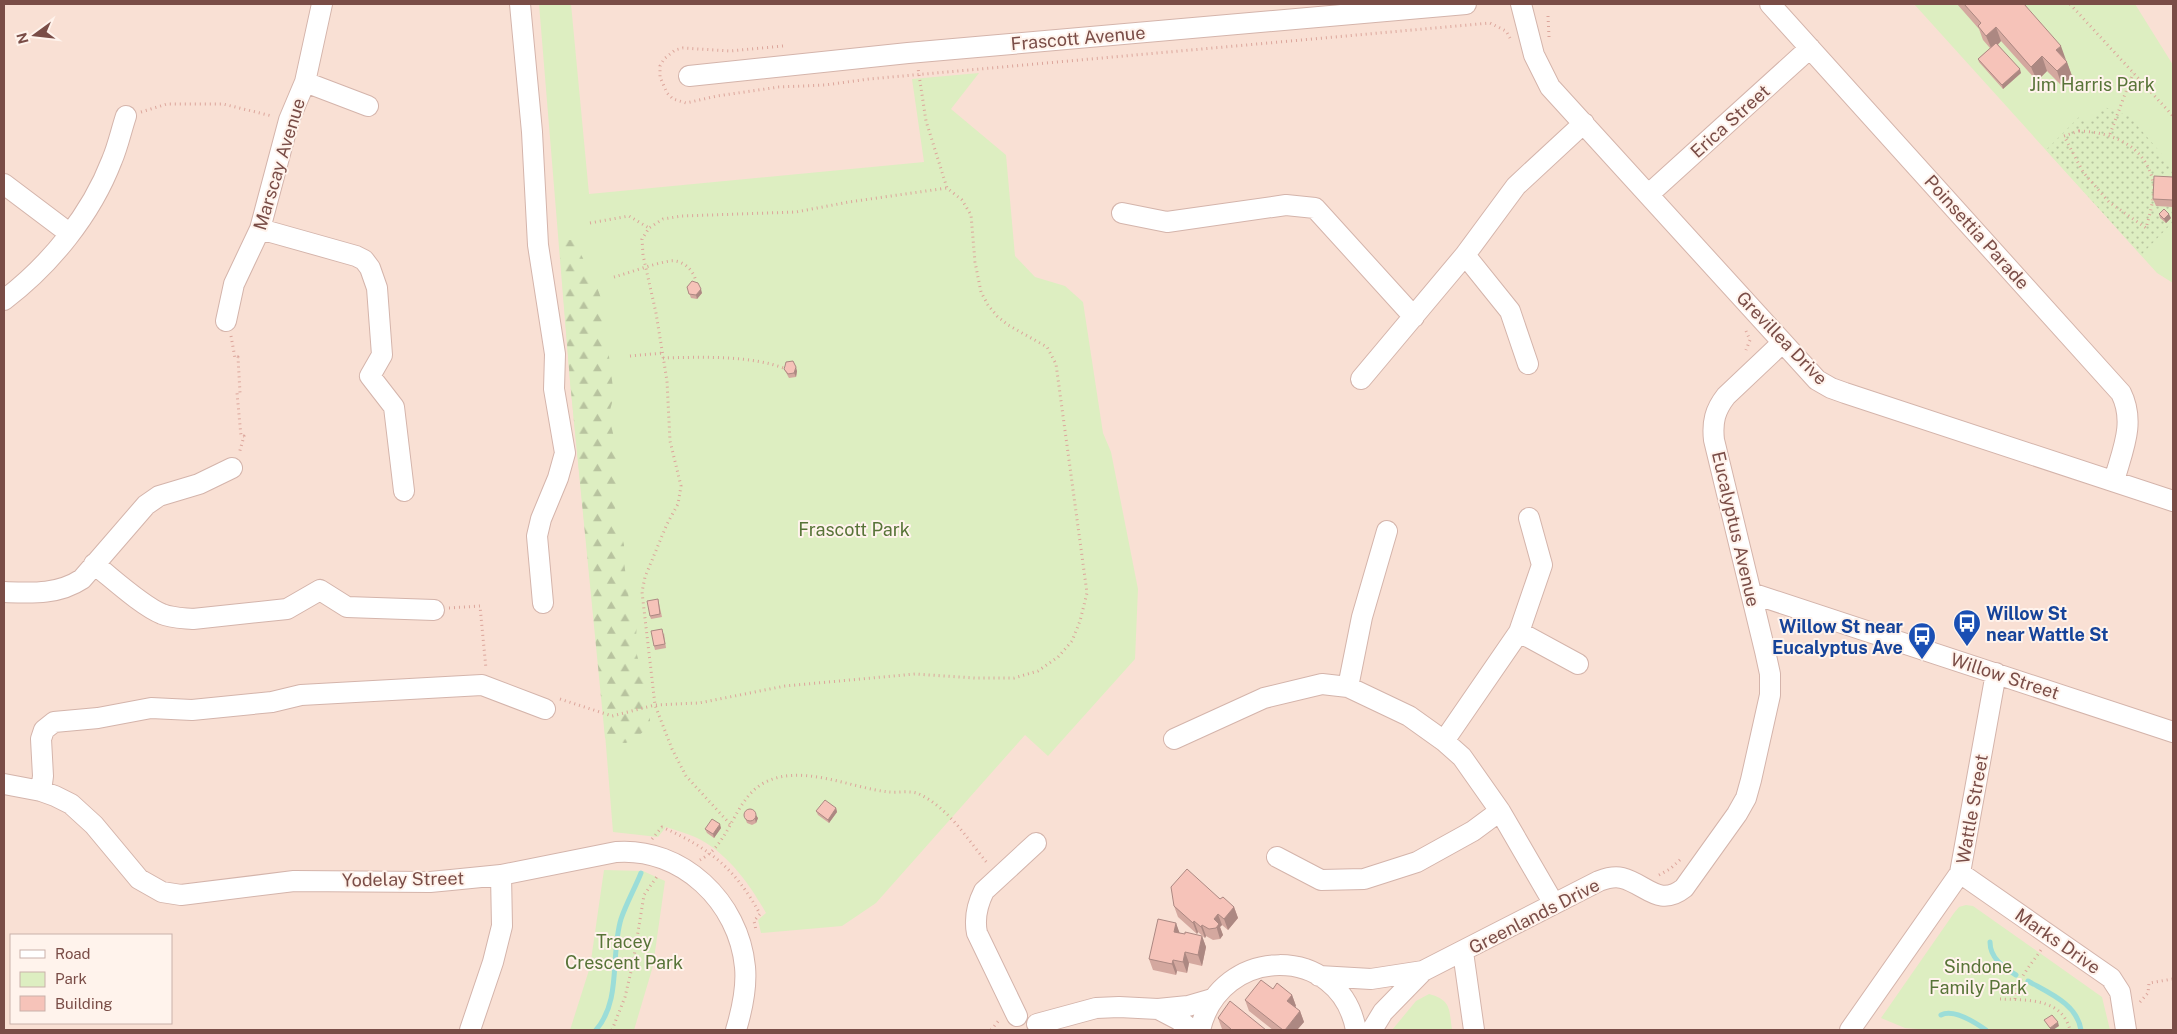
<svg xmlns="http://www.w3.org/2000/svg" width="2177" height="1034" viewBox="0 0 2177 1034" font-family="'Public Sans',sans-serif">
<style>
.residential{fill:#f9e0d4;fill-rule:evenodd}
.green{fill:#ddeec1}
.forest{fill:url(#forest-firs)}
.garden{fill:url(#garden-dots)}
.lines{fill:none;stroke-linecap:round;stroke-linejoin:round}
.stream{stroke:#9bddd8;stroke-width:5}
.minor-casing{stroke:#d4b4ab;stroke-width:22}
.path{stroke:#dca59b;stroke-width:3;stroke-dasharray:1 4;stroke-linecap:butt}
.minor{stroke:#fff;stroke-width:20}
.wall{fill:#d4a89f}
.shaded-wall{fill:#ac8882}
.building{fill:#f6c3b9;stroke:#ac8882}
.labels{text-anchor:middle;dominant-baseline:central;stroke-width:4;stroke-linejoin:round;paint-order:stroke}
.street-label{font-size:18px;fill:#7a4d47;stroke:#fff3ec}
.park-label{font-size:18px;fill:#587438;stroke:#fff3ec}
.transit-label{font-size:18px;font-weight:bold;fill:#164399;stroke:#fff3ec;text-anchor:start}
</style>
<defs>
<pattern id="forest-firs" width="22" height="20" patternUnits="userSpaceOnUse" patternTransform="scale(1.25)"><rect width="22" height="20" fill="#ddeec1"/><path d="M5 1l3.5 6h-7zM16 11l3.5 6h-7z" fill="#b8c39f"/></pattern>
<pattern id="garden-dots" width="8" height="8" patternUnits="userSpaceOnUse" patternTransform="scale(1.25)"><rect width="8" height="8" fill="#ddeec1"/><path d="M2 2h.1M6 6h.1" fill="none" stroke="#b8c39f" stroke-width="1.8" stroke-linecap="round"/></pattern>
</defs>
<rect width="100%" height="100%" fill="#feeee4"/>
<path class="residential" d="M4,4H2173V1030H4ZM11,935H171V1023H11Z"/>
<path class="green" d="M539,4H571L589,194L924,162L912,79L979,73L951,109L1006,155L1015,256L1035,277L1065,286L1083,302L1103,433L1111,452L1138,589L1135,659L1048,756L1025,735L876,903L842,926L761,933L758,920L766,913C749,883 727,852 695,837C686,833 675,830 666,827L658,837L613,832L603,709L570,381Z
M1914,4H2135L2173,65V283L2157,273Z
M604,870L643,871L665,881L653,966L634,1030H570L590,967Z
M1966,905L1973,906L2102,997L2110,1030H1932L1905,1028L1881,1018L1954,913L1959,907Z
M1429,994C1452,1000 1449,1010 1452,1030H1392L1416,1001Z"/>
<path class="forest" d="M559,240H574L597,287L602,301L614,396L610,410L611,425L618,454L620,474L615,507L624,545V562L630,607L637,625L635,647L650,706V721L645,730L636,738L626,743L612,742L605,738L570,381Z"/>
<path class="garden" d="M2104,107L2129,116L2173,167V222L2141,255L2046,150L2079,117L2089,123Z"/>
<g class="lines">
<path class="stream" d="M1990,942C1990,958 2003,967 2016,975
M2028,981C2049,993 2077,1004 2081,1030
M1941,1015C1954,1008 1976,1023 1986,1030
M596,1030C622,1000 610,955 621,919C626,904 635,888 641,873"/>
<g class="minor-casing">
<path id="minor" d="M520,4L532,132L538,245L555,354L554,389L565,453L558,478L541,519L537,536L543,603
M1521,4L1534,55L1550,87L1817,380L1831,388L1845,393L2173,501
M1770,4L2121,393C2136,423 2122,451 2114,481
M689,76L908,53L1466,4
M305,82L368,106
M4,184L69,233
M1649,194L1810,48
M1122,213L1167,222L1286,205L1315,208L1414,317
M260,229L356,256L364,260L370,268L377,288L382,355L370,376L394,407L404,491
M1465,255L1510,311L1528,364
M4,300C50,265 91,215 112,160C118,146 121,131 126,116
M226,321L234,284L260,229L289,120L305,82L322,4
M1361,379L1465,255L1516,186L1584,123
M94,564C112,578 142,606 162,614C171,618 183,618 193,619L287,609L320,590L347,607L434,610
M4,592C31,593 58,595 82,579L146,505L159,496L199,484L232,468
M1751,593L2173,732
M1519,632L1578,664
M1348,687L1362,617L1387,531
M1174,739L1264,698L1322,684L1348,687L1409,716L1444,741L1462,757L1500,811L1554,904
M1444,741L1519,632L1542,565L1529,518
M4,784L41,791L55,796L71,804L94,825L139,879L162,892L181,895L294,881L430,882L451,880L501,875L616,852C682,847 739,902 745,967C747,988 742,1010 736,1030
M41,791L43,776L41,739L44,730L54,722L98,718L151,708L192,710L272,702L301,695L482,685L545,709
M1277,857L1321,880L1364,879L1417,862L1473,831L1500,811
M1960,873L2111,978L2120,992L2126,1030
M1463,952L1474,1030
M1319,976L1371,979L1423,971L1599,881C1607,878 1614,876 1622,878C1646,884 1659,908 1684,888L1737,814L1746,798L1751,780L1770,695V674L1765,651L1714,440C1712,422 1715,410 1726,396L1782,343
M1158,1009L1179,1020L1192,1030
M1017,1016L977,933C974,918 977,905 984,891L1036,843
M1037,1024L1096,1008L1119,1007L1158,1009L1188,1006L1212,999
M470,1030L493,962L502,926L501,875
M1200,1030C1220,944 1340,943 1356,1030
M1372,1030L1383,1012L1423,971
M1850,1030L1960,873L1996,673"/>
</g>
<path class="path" d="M2070,4L2173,116
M1548,16L1549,37
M783,46L730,51L683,48L675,50L664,59L660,66V77L667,93L673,99L686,103L717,96L779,87L825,85L869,79L1490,23L1506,31L1510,38
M141,112L167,104H223L272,116
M2079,131C2112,132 2146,146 2153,182C2155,197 2150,214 2146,228L2109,202L2083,172L2064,136Z
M2110,134L2133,73
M590,223L629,216L649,228
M614,277C632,272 652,264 670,261C683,259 696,272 696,284
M1746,331L1750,340L1746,350
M231,336L235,358L238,357L240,393H237L241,436H244L239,454
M630,356L663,353
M663,358C701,357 751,355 786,369
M449,608L480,606L486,669
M560,699L612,716L655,705L699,703L785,686L915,674L975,678H1014L1038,671L1058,657L1072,641L1080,621L1087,593L1056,364L1047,347L1008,325L997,316L988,305L981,292L975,262L971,215L962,200L947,188L926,121L918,68
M730,824L686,776L672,749L655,705L642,592L645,577L667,524L678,504L681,486L670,441L667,381L656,313L643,255L642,239L649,228L663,219L682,216L796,212L849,202L947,188
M652,839L662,827C709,848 735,868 760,914L754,921L756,930
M700,860C705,857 711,853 715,848C732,829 739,798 762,784C799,762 850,788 889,792C898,793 911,790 919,794C949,808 968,840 988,864
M1659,875L1670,869L1682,858
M2000,999C2027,1000 2062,998 2070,1030
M2015,999C2017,979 2030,966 2041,950
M2140,1002L2148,993L2149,983L2173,979
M612,1030L625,997L633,963L644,895L658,875
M991,1030L1000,1019"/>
<use href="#minor" class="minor"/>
</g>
<path class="wall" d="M1957,4H2024L2066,60L2072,76L2062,86L2047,71L2037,81L2001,41L1998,45L2021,73L2003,89L1979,62L1978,59L1990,48L1983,40L1979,29Z
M2173,177V207L2156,206L2153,199Z
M2159,214L2171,218L2166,223L2160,218Z
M687,287L702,293L697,299L691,298Z
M784,369L797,371L796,377L789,378Z
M658,599L662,617L651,619L650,616Z
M664,633L666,648L655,650L654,646Z
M836,808L837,812L829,823L818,815L816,811Z
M744,815L758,818L756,823L752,825L747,823Z
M721,828L714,838L707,833L705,829Z
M1220,899L1234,907L1238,918L1228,930L1222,925L1220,927L1223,935L1220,939L1213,940L1206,936L1205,938L1198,932L1197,934L1178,917L1174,906Z
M1176,923L1179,933L1185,934L1202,936L1206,947L1202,966L1189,963L1187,973L1177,971L1176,975L1153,970L1149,959Z
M1273,989L1292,995L1296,1006L1295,1007L1300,1011L1304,1022L1297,1030H1273L1249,1011L1245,1000Z
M1218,1018L1266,1030H1224L1222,1029Z"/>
<path class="shaded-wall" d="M1996,27L2001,41L1992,50L1986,36Z
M2061,46L2066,60L2056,50Z
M2042,56L2047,71L2037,81L2031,67Z
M2067,62L2072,76L2062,86L2057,71Z
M2020,69L2021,73L2003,89L2002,85Z
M2169,214L2171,218L2166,223L2164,219Z
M701,289L702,293L697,299L696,295Z
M796,367L797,371L796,377L794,373Z
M836,808L837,812L829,823L828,820Z
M756,815L758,818L756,823L755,819Z
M720,824L721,828L714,838L713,834Z
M1234,907L1238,918L1228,930L1224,919Z
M1218,914L1222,925L1220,927L1223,935L1220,939L1214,919Z
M1194,921L1198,932L1197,934L1193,923Z
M1176,923L1180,934L1174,932Z
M1202,925L1206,936L1205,938L1201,927Z
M1202,936L1206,947L1202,966L1198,955Z
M1185,952L1189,963L1187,973L1183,962Z
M1173,960L1177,971L1176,975L1172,964Z
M1292,995L1296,1006L1291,1012L1287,1001Z
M1300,1011L1304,1022L1297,1030H1285Z
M2058,1022L2059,1026L2053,1030H2050V1028Z"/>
<path class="building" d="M1964,4H2024L2061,46L2056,50L2067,62L2057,71L2042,56L2031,67L1996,27L1986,36L1978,26L1981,23Z
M1996,43L2020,69L2002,85L1978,59Z
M2154,176L2173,177V200L2153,199Z
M2164,209L2169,214L2164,219L2159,214Z
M692,281L698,283L701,289L696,295L689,294L687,287Z
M793,361L796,367L794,373L788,374L784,369L785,366L786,362Z
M658,599L660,614L650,616L647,601Z
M662,629L665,644L654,646L651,631Z
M825,800L836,808L828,820L816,811Z
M744 815a6 6 0 1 1 12 0a6 6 0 1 1-12 0Z
M712,819L720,824L713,834L705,829Z
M1187,869L1220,899L1223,897L1234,907L1224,919L1218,914L1214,919L1219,924L1216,928L1209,929L1202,925L1201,927L1194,921L1193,923L1174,906L1171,887Z
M1158,919L1176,923L1174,932L1185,934V932L1202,936L1198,955L1185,952L1183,962L1173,960L1172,964L1149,959Z
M1261,980L1273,989L1277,983L1292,995L1287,1001L1300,1011L1285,1030H1283L1245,1000Z
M1230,1001L1266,1030H1230L1231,1029L1218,1018Z
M2052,1015L2058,1022L2050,1028L2044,1020Z"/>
<defs>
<g id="bus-pin" transform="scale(1.4375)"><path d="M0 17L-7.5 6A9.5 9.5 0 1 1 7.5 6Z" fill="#1a4fb4" stroke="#fff3ec"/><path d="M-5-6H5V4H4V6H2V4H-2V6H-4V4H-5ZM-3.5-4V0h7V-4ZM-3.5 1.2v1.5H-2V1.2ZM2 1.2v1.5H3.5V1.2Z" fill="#fff"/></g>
</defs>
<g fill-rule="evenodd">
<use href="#bus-pin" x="1967" y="623"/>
<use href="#bus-pin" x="1922" y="636"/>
</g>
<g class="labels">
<g class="street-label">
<text transform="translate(1078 38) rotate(-5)">Frascott Avenue</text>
<text transform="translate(1730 121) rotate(-42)">Erica Street</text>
<text transform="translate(279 164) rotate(-73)">Marscay Avenue</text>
<text transform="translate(1977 232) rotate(48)">Poinsettia Parade</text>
<text transform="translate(1782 338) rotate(46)">Grevillea Drive</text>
<text transform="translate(1736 529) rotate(77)">Eucalyptus Avenue</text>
<text transform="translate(2005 676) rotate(18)">Willow Street</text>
<text transform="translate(1972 809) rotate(-80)">Wattle Street</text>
<text transform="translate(403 879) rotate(-1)">Yodelay Street</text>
<text transform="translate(1534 916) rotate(-27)">Greenlands Drive</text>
<text transform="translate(2058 941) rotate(35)">Marks Drive</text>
</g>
<g class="park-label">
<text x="2092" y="84">Jim Harris Park</text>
<text x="854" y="529">Frascott Park</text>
<text x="624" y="941">Tracey<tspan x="624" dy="21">Crescent Park</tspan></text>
<text x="1978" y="966">Sindone<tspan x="1978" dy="21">Family Park</tspan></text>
</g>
<g class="transit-label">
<text x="1986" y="613">Willow St<tspan x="1986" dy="21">near Wattle St</tspan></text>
<text x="1903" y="626" text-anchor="end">Willow St near<tspan x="1903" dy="21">Eucalyptus Ave</tspan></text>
</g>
</g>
<rect width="2177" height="1034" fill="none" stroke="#7a4d47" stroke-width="10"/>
<rect x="10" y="934" width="162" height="90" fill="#fff3ec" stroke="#cab1aa"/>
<rect x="20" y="950" width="25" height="8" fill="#ffffff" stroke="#cab1aa"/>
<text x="55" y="959" font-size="15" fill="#7a4d47">Road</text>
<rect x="20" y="972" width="25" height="15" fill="#ddeec1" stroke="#cab1aa"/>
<text x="55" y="984" font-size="15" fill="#7a4d47">Park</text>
<rect x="20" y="996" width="25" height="15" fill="#f6c3b9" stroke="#cab1aa"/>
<text x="55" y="1009" font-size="15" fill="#7a4d47">Building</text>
<g transform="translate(35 35) rotate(255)" stroke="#fff3ec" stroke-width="4" paint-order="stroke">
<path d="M0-4L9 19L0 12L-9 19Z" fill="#7a4d47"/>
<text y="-8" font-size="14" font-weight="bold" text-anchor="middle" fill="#7a4d47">N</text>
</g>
</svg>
